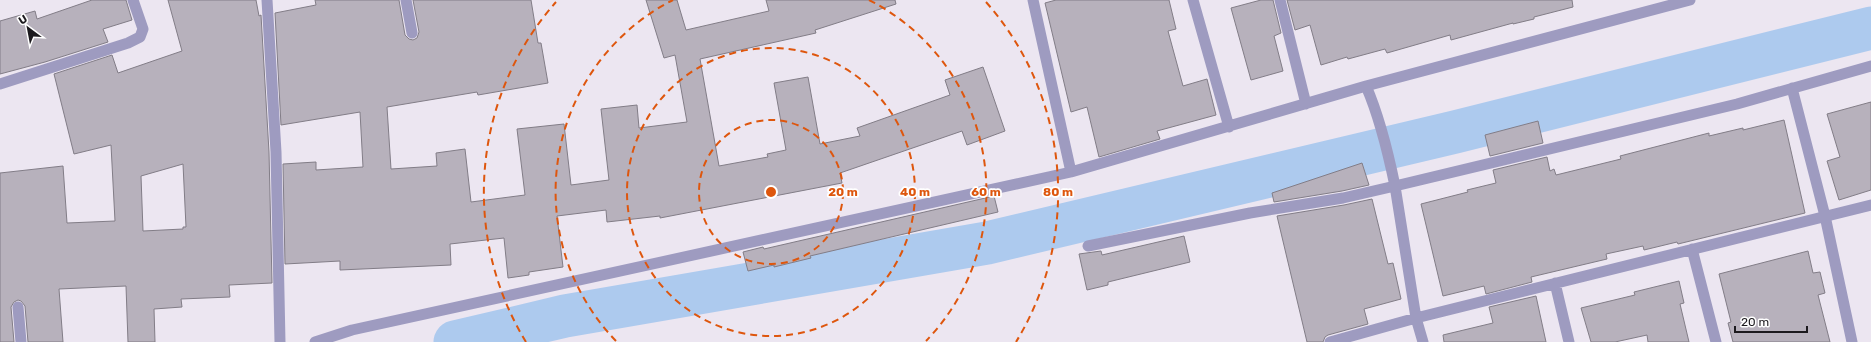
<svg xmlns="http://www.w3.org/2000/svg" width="1871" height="342" viewBox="0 0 1871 342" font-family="Rubik,sans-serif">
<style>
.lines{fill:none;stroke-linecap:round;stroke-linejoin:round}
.river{stroke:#adcaee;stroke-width:43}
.building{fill:#b7b1bc;stroke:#827d87;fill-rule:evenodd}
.service{stroke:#9e9bc0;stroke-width:11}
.minor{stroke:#9e9bc0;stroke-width:11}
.ring{fill:none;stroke:#de560d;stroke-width:2;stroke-dasharray:7 5}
.centre{fill:#de560d;stroke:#fff;stroke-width:2}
.ring-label{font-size:12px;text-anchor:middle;font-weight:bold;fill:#de560d;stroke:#fff;stroke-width:3.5;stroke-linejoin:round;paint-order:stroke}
</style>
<rect width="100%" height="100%" fill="#ece6f1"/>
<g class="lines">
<path class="river" d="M455,342L565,316L987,243L1455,132L1871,28"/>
</g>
<path class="building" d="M92,0H126L132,20L103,29L108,42L45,62L0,74V21L35,11L37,19Z
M168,0H256L259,16L261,15L269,152L272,283L229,285L230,297L181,299L182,307L154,309L155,342H128L126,286L59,289L63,342H28L25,306L21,301L18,300L14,302L11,307L14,342H0V173L63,166L67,223L115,221L111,145L74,154L54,74L112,55L118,73L182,51ZM183,164L186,227H183V229L143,231L141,176Z
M315,0H399L405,35L409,39L413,40L417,38L419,32L413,0H531L538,43H541L548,83L478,95L477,92L387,107L391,169L437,166L436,153L465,149L471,202L525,195L517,129L564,124L571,185L609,180L601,109L637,105L639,128L687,122L675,55L664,58L646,0H677L686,30L769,11L766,0H895L896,4L815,30L816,33L700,59L719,166L768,157L767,154L786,150L774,83L808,77L820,144L860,136L857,128L950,95L945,80L983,67L1005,131L967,145L962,131L840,173L842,183L660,218V216L607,222L606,210L557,216L563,267L529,272V275L508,278L504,238L450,244L451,265L340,270V261L285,264L283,164L316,162V170L363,167L360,112L281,125L275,13L316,5Z
M1056,0H1169L1176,29L1168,31L1183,86L1207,79L1216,115L1157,131L1160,139L1099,157L1087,107L1071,112L1045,3Z
M1261,0H1273L1281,33L1274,36L1283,71L1251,80L1231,8Z
M1287,0H1572L1573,7L1534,17V19L1513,24V23L1451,40L1450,35L1387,53L1385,49L1348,59L1347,57L1321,65L1310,25L1295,30Z
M1871,102V190L1839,200L1827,161L1840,157L1827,114Z
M1784,120L1805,213L1678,244L1677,242L1644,250L1643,246L1606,254L1607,259L1531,277L1532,282L1486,294L1484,286L1443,296L1421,204L1468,192L1467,190L1496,183L1493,170L1547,157L1550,171L1554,169L1556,175L1621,159L1620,156L1709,133V136L1743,128V130Z
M1538,121L1543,143L1490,156L1485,135Z
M1362,163L1369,185L1342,191L1274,202L1272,193Z
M994,196L998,212L810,256L811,258L774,267V265L748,271L743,252L763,247L764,249Z
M1372,199L1388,264L1393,263L1401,299L1364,309L1368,324L1328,335L1325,337L1323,342H1307L1277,216L1344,205Z
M1184,236L1190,262L1108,282V285L1087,290L1079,254L1101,251L1102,255Z
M1808,251L1813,273L1820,272L1825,293L1818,295L1830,342H1733L1728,323L1731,322L1719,274Z
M1679,281L1684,303L1680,304L1689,342H1648L1647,335L1615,342H1591L1581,308L1635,295L1634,292Z
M1536,296L1546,342H1444L1443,335L1493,323L1489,307Z"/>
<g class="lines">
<path class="service" d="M18,307L21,342"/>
<path class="minor" d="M267,0L276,152L280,342
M406,0L412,33
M1033,0L1071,172
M1193,0L1229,127
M1280,0L1306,104
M0,84L128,43L140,37L143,29L133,0
M1366,86C1380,118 1388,152 1395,186L1737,104L1871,66
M1792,88L1825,216L1852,342
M1088,246L1250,213L1343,198L1395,186L1416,318L1423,342
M1692,249L1716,342
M1555,283L1569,342
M315,342L352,330L1071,172L1366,86L1690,0
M1330,342L1416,318L1871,205"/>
</g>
<g class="ring">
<circle cx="771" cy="192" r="72"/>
<circle cx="771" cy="192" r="144"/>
<path d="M616 341A215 215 0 0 1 673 0M869 0A215 215 0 0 1 926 341"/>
<path d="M526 342A287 287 0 0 1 556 2M986 2A287 287 0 0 1 1016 342"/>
</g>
<circle cx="771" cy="192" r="6" class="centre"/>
<g class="ring-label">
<text x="843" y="196">20 m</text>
<text x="915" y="196">40 m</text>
<text x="986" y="196">60 m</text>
<text x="1058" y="196">80 m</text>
</g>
<g transform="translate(28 28) rotate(328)" stroke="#ffffff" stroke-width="3" paint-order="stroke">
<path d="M0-3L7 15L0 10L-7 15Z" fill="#1c1a1e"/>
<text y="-6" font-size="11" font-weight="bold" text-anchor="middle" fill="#1c1a1e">U</text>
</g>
<path d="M1735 326v6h72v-6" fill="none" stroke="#1c1a1e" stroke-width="2"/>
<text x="1741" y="326" font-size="12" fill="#1c1a1e" stroke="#ffffff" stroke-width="3" paint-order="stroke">20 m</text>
</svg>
